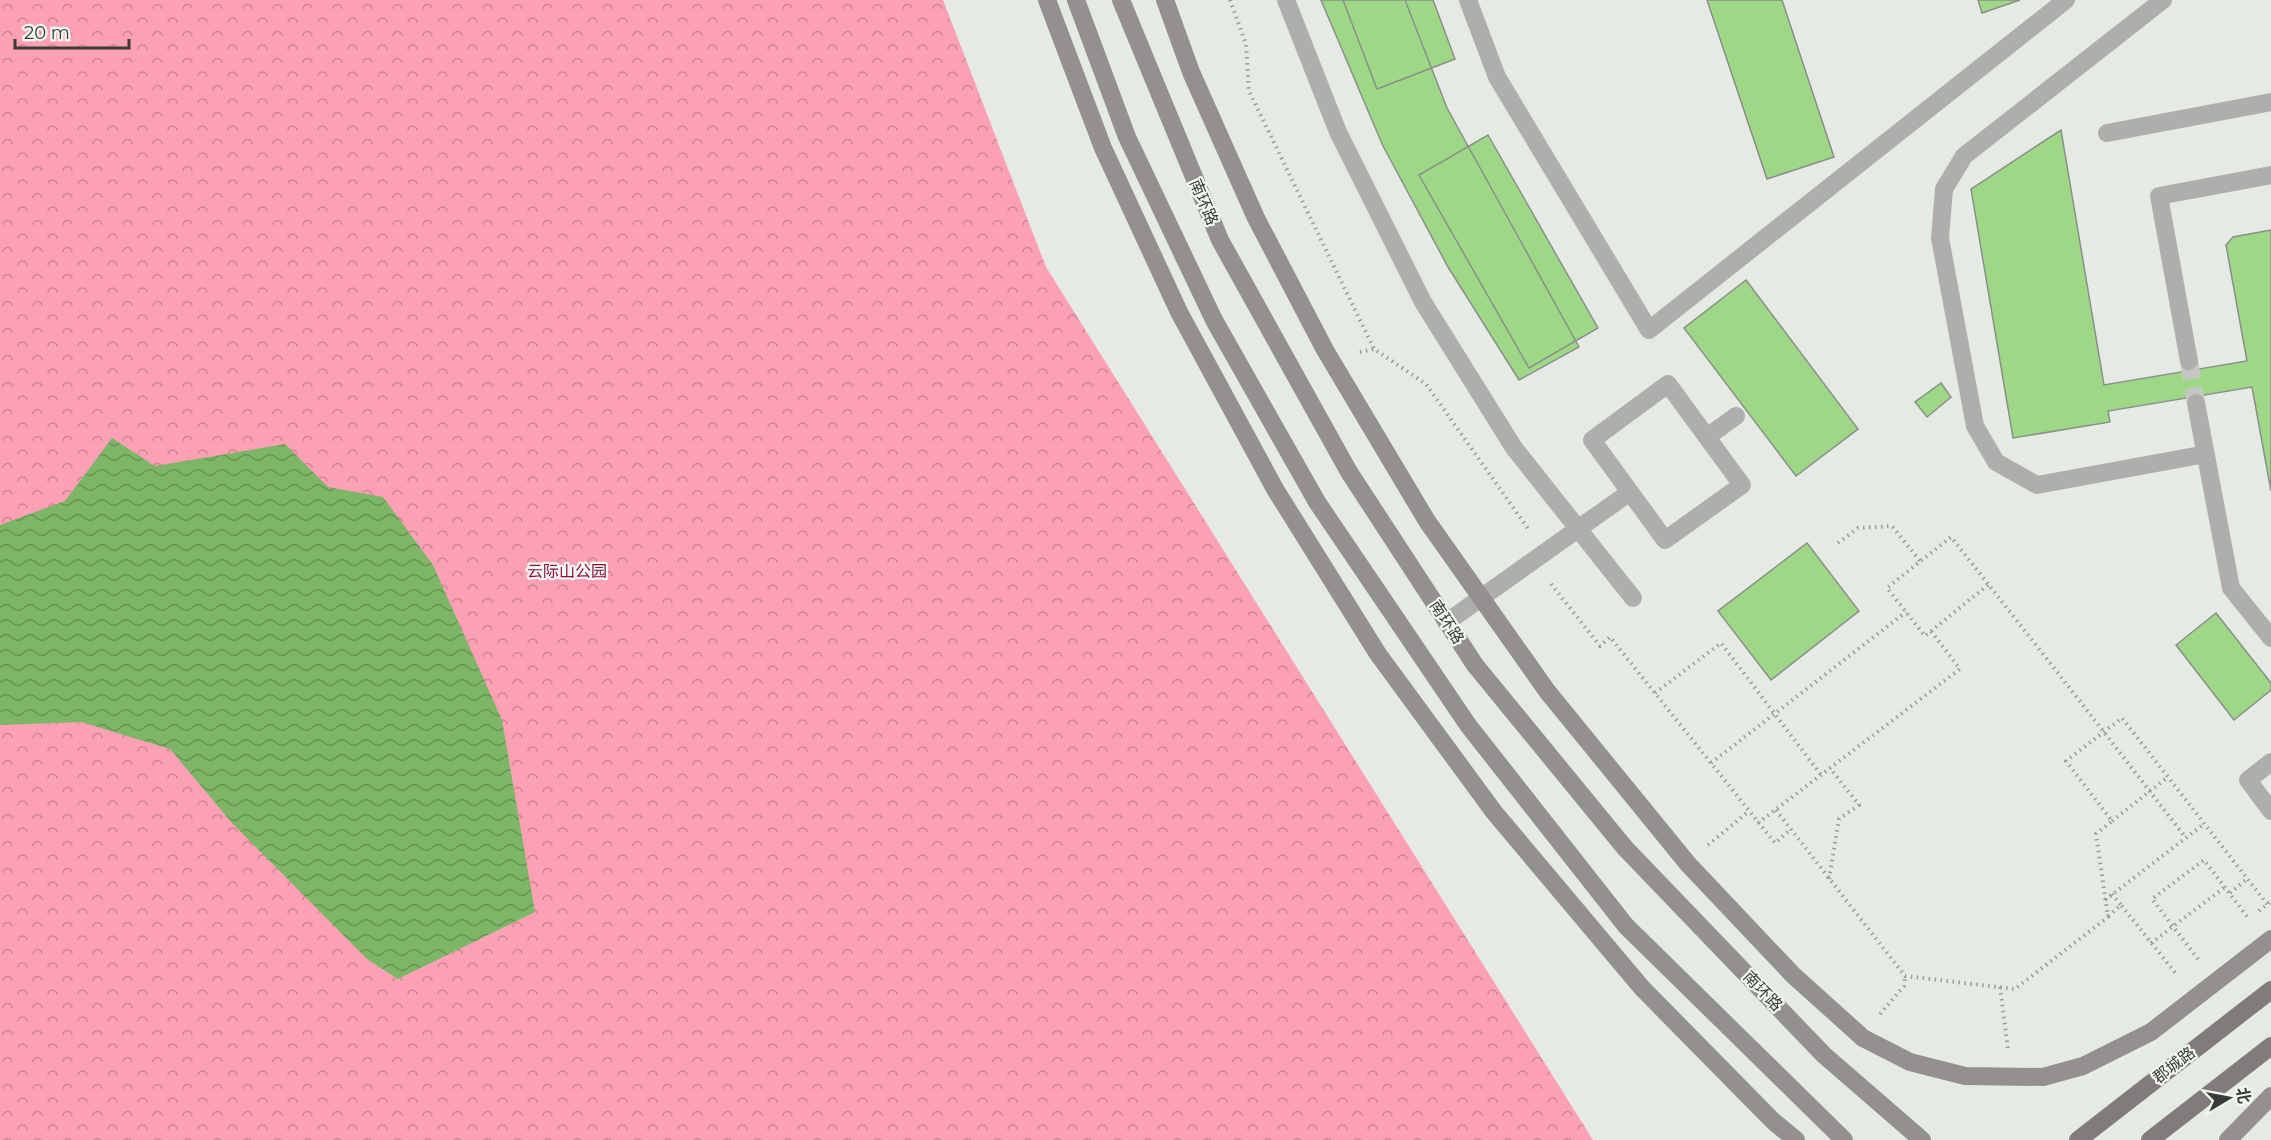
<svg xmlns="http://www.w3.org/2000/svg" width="2271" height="1140" viewBox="0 0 2271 1140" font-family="Montserrat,'Noto Sans SC',sans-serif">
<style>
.park{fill:url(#park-crowns)}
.water{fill:url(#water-waves)}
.building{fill:#9ed887;stroke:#8b8f8a;stroke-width:1.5}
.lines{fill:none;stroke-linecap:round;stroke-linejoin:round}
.street-tunnel{stroke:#c4c7c2;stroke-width:18;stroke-dasharray:18 9;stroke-linecap:butt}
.path{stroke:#999c98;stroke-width:4;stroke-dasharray:1.5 4.5;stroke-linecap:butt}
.street{stroke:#b0adad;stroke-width:18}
.secondary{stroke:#949090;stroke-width:18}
.primary{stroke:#817b7c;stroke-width:18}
.labels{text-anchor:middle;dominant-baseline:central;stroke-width:4.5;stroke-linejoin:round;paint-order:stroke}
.street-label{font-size:16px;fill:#3a3c3a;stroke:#f3f7f2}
.park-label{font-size:16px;fill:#8b1240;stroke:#f3f7f2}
</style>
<defs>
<pattern id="park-crowns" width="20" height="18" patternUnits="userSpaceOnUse" patternTransform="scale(1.5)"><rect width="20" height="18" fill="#fca1b5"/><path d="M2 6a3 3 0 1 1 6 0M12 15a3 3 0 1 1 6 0" fill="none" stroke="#cd8494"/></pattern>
<pattern id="water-waves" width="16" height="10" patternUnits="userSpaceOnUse" patternTransform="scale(1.5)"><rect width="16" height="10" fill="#7db666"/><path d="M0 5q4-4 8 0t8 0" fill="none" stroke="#679555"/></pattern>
</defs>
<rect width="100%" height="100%" fill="#e6eae4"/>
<path class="park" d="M0,0H943L1046,267L1593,1140H0Z"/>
<path class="water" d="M112,438L155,466L285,444L328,487L383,497L433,565L502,720L535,912L398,979L367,959L232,823L170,749L81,722L0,725V525L65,501Z"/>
<path class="building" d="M1321,0H1405L1447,108L1579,347L1519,380L1448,267L1383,146Z
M1343,0H1433L1455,59L1377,89Z
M1707,0H1782L1834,157L1767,179Z
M1978,0H2020L1982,13Z
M2061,130L2104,385L2247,361L2226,245L2233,237L2271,230V491L2252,387L2108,411L2110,422L2013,438L1971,189Z
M1488,135L1598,328L1529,368L1419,175Z
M1746,280L1858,429L1796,476L1684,328Z
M1941,383L1951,397L1927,417L1915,402Z
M1807,543L1859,611L1771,680L1718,611Z
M2216,613L2271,683V690L2234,720L2176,645Z"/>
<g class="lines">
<path class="street-tunnel" d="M2189,361L2196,403"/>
<path class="path" d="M1230,0L1246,44L1249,91L1374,349L1426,384L1529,530
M1360,352L1374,349
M1838,543L1858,528L1892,526L1920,561
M1551,584L1600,646L1610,637L1775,843L1791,829
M1988,585L1925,636L1887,588L1951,537C2030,637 2108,737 2186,838
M1655,693L1721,643L1821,775
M1711,763L1906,612
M1776,810L1905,976L2015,989L2108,917L2096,834L2112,821L2066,761L2122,718L2267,904
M2112,821L2168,777
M1758,823L1960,669L1931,631
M1708,845L1749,811
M1829,879L1839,819L1859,805L1830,768
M2230,893L2247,879
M2112,894L2121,905
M2105,900L2204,824
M2259,911L2271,901
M2108,916L2121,905L2177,975
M2151,943L2225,887
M2198,959L2152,899L2204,860L2249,919
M2000,987L2008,1049
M1880,1014L1904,986L1905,976"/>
<path class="street" d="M1286,0L1338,132L1423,302L1514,448L1633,598
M1468,0L1497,77L1649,330L2066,0
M2163,0L1964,156L1944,189L1940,238L1975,426L1996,462L2037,485L2206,454
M2107,133L2271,102
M2189,361L2159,196L2271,175
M1668,384L1742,485L1665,540L1592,440Z
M2196,403L2231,588L2271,638
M1707,437L1736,416
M1447,622L1630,492
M2271,762L2248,780L2271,811"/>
<path class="secondary" d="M1047,0L1103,148L1179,312L1275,489L1378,654L1494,812L1642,988L1773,1121L1796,1140
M1076,0L1127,137L1214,320L1317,502L1468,725L1626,926L1844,1140
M1121,0L1220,240L1349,472L1475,665L1625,848L1824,1055L1922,1140
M1165,0L1191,72L1256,218L1325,350L1427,521L1547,691L1688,864L1793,975L1863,1038L1910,1062L1965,1076L2043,1077L2083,1066L2151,1032L2271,939
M2228,1140L2271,1096"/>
<path class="primary" d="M2078,1140L2271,990
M2150,1140L2271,1046"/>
</g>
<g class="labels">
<g class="street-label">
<text transform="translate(1204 202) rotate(67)">南环路</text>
<text transform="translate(1447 622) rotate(57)">南环路</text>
<text transform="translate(1763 991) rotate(46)">南环路</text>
<text transform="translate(2174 1065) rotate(-38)">郡城路</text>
</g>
<g class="park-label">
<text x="567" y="571">云际山公园</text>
</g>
</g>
<g transform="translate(2229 1098) rotate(80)" stroke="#f3f7f2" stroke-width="4.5" paint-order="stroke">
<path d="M0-4.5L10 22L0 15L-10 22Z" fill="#3a3c3a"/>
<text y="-9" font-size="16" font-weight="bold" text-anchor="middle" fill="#3a3c3a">北</text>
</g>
<path d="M15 39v9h114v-9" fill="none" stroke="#3a3c3a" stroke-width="3"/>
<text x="24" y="39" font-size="18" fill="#3a3c3a" stroke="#f3f7f2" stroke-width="4.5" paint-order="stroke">20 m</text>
</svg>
